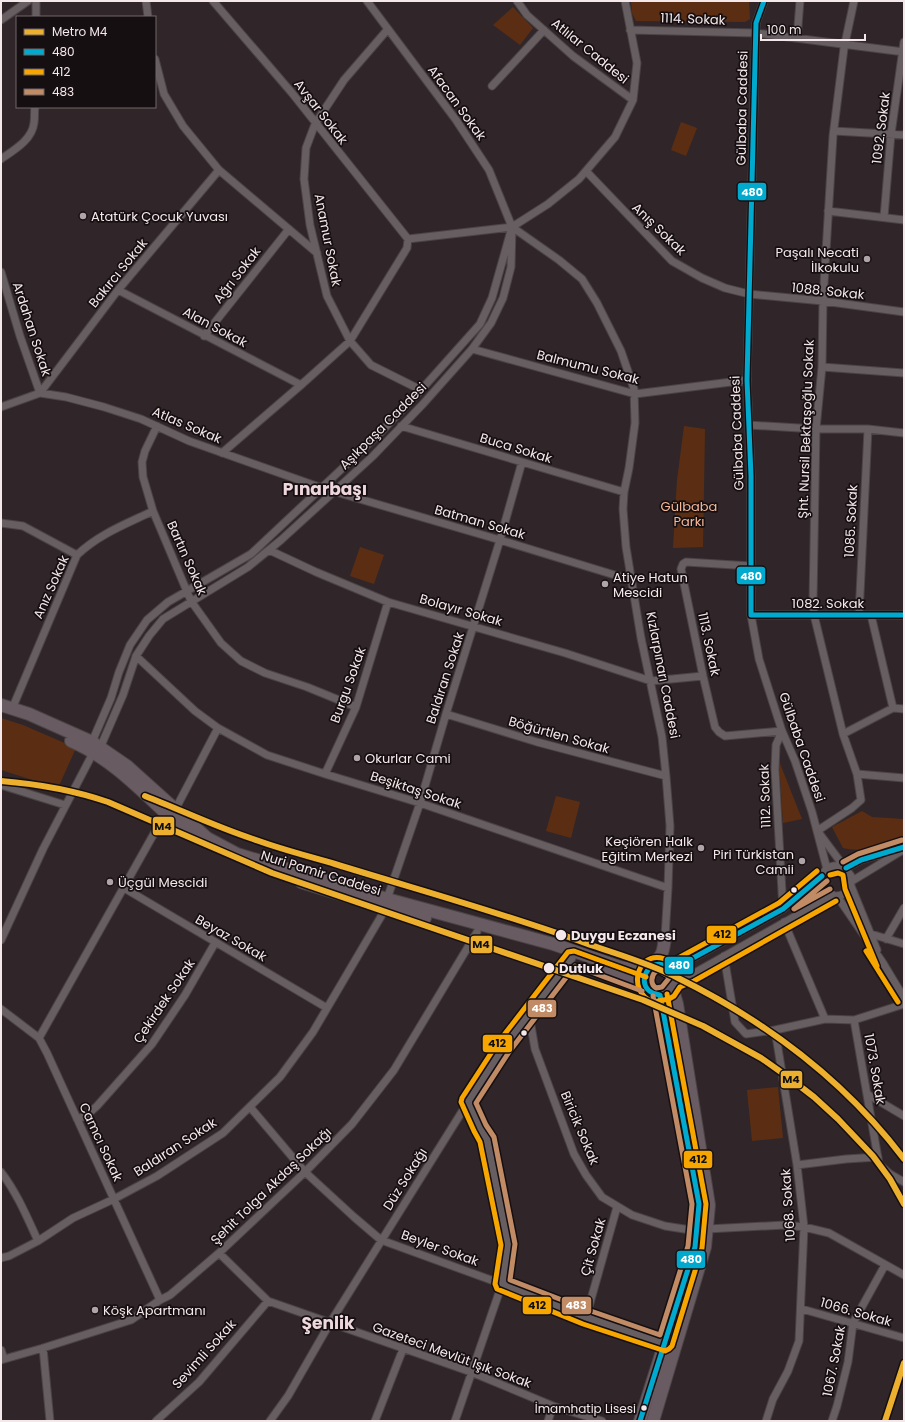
<svg xmlns="http://www.w3.org/2000/svg" width="905" height="1422" viewBox="0 0 905 1422" font-family="Poppins,sans-serif">
<style>
.green{fill:#5b2e13}
.lines{fill:none;stroke-linecap:round;stroke-linejoin:round}
.street-casing{stroke:#4b4345;stroke-width:9}
.primary-casing{stroke:#4b4345;stroke-width:14}
.street{stroke:#665e60;stroke-width:7}
.primary{stroke:#685c62;stroke-width:12}
.bus-1-casing{stroke:#160f11;stroke-width:8}
.bus-2-casing{stroke:#160f11;stroke-width:8}
.bus-3-casing{stroke:#160f11;stroke-width:8}
.bus-1{stroke:#00a9ce;stroke-width:5}
.bus-2{stroke:#f7a600;stroke-width:5}
.bus-3{stroke:#c18c65;stroke-width:5}
.metro-1-casing{stroke:#160f11;stroke-width:9}
.metro-1{stroke:#edaf2e;stroke-width:6}
.poi-dot{fill:#afa4a7;stroke:#160f11;stroke-width:1.5}
.bus-dot{fill:#f4e8eb;stroke:#160f11;stroke-width:1.5}
.labels{text-anchor:middle;dominant-baseline:central;stroke-width:3.5;stroke-linejoin:round;paint-order:stroke}
.bus-label{font-size:12px;fill:#f4e8eb;stroke:#160f11;text-anchor:end}
.street-label{font-size:13px;fill:#f4e8eb;stroke:#160f11}
.poi-label{font-size:13px;fill:#f4e8eb;stroke:#160f11;text-anchor:start}
.park-label{font-size:13px;fill:#f5b897;stroke:#160f11}
.stop-label{font-size:13px;font-weight:bold;fill:#f4e8eb;stroke:#160f11;text-anchor:start}
.district-label{font-size:17px;font-weight:bold;fill:#eed7dd;stroke:#160f11}
.line-badge{stroke:#160f11;stroke-width:1.5}
.badge-label{font-size:11px;text-anchor:middle;font-weight:bold;fill:#fff}
.pale-badge-label{font-size:11px;text-anchor:middle;font-weight:bold;fill:#111}
</style>
<rect width="100%" height="100%" fill="#302629"/>
<path class="green" d="M631,1H749L750,19L745,22L636,21L632,13Z
M513,7L533,28L520,45L493,25Z
M681,122L697,128L686,156L671,150Z
M684,426L705,429L703,547L673,548L677,480Z
M360,547L384,555L374,584L350,576Z
M1,718L23,725L76,748L58,788L1,770Z
M779,761L802,819L783,823Z
M556,796L580,802L571,838L546,831Z
M862,811L872,817L904,819V840C884,846 864,853 843,848L832,827Z
M778,1087L783,1138L752,1141L747,1090Z"/>
<g class="lines">
<g class="street-casing">
<path id="street" d="M146,1L148,17
M213,1L292,93L408,239L512,227L548,204L579,179L615,137L633,100L637,63L625,1
M367,1L456,120L489,170L512,227
M517,1L527,15L573,56L633,100
M764,1L756,23L747,380L751,476V615L759,659L782,731L795,761L812,812L827,869
M36,17V1
M1,20L28,1
M388,29L344,80L315,124L306,148L304,179L310,225L327,296L350,341L371,365L421,390
M630,30L756,33L904,52
M797,38L800,1
M155,59L164,94L183,126L219,170L317,253
M492,86L544,30
M834,131L904,135
M1,159C14,150 32,140 34,123C35,118 34,112 35,107
M586,171L672,261L702,278L725,288L749,294L823,301L904,312
M828,211L904,220
M884,217L891,134L904,42
M512,227L559,260L582,279L597,303L621,351L634,389L635,423L629,468L624,492L623,509L626,547L641,638L662,737L666,776L670,826L668,888L665,937
M1,272L20,336L40,393
M118,290L301,385
M204,336L289,229
M472,349L635,394L747,380
M822,367L904,373
M40,393L118,290L219,170
M1,407L40,393L66,397L104,407L141,419L189,441L322,488L500,540L631,580
M749,425L816,429H868L904,433
M157,426L145,451L142,462L143,477L153,511L191,601L221,643L241,661L265,673L307,687L356,707
M401,426L522,462L624,492
M222,453L301,385L350,341L407,248L408,239
M1,523L23,526L77,555
M269,550L316,572L388,602L565,653L651,681L703,676
M751,566L686,562L683,564L681,569L703,676L715,727L719,732L725,736L782,731L776,745L775,769L783,909
M751,615H904
M859,615L868,429
M871,615L893,708
M136,656L195,711L218,728L267,755L325,774L420,803L668,888
M12,709L77,555C99,534 126,524 153,511
M446,714L537,742L666,776
M843,734L893,708L904,709
M92,742L111,698L119,672L130,645L147,620L168,602L251,554L379,434L421,390L480,324L492,298L512,227L511,267L503,298L491,323L472,349L423,404L373,456L281,540L248,567L163,619L149,636L136,656L123,695L100,748
M325,774L356,707L388,602
M857,774L904,778
M1,785L65,805
M175,810L218,728
M817,831L852,808L861,800L857,774L843,734L814,615L813,602L816,429L822,367L823,301L833,136L844,48L854,1
M819,833L851,876C852,882 851,889 845,893C823,908 808,861 843,866
M846,868L861,860L904,847
M852,881L903,850
M851,886L877,950
M124,888L327,1008
M837,896L883,963L904,998
M387,899L420,803L446,714L500,540L522,462
M784,922L825,1019
M871,934L904,944
M886,939L904,908
M1,940L43,849L93,753
M724,956L735,1022L746,1034L775,1030L825,1019L854,1020L904,1004
M671,970L783,909L822,876
M674,983L691,975L833,895
M1,1009L39,1038L47,1053L160,1300
M529,1014L535,1049L574,1154L586,1175L602,1197L632,1215L665,1226L697,1231
M854,1020L879,1164L890,1174L904,1182
M39,1038L165,814
M867,1094L904,1116
M250,1107L305,1172L354,1217L381,1240L502,1284L586,1317L665,1344
M77,1119L86,1116L97,1106L152,1044L185,995L215,943
M797,1165L846,1159L878,1157
M1,1172C17,1193 27,1217 38,1241
M707,1229L785,1225L804,1227L829,1233L904,1275
M219,1253L268,1301L471,1372L553,1406L602,1421
M1,1258L9,1256L38,1241L73,1218L114,1199L157,1176L223,1133L280,1077L313,1032L386,908
M802,1309L904,1338
M586,1317L617,1207
M43,1348L50,1421
M1,1350L4,1359
M1,1360L43,1348L131,1320L160,1300L170,1295L219,1253L305,1172L352,1124L394,1070L477,932
M156,1421L199,1382L268,1301
M270,1421L288,1396L330,1323L468,1102L503,1048L565,969L572,958
M375,1421L403,1349
M455,1421L502,1284L508,1245L487,1139L480,1128L468,1102
M548,1421L553,1406
M766,1421L773,1399L788,1371L799,1341L804,1227L797,1165L775,1030
M832,1421L837,1406L848,1362L853,1323L885,1265"/>
</g>
<g class="primary-casing">
<path id="primary" d="M1,705L29,714L92,742L127,766L207,838L237,854L387,899L553,944L620,967L638,970L650,967
M71,741C118,761 151,802 189,834
M301,882L386,908L425,918
M653,965C666,962 680,973 673,987C665,1002 641,994 644,977C646,969 656,963 661,955C664,950 664,943 665,937
M606,970L644,984
M640,1421L695,1247L699,1204L660,995
M653,1421L705,1247L709,1205L677,1004L672,987"/>
</g>
<use href="#street" class="street"/>
<use href="#primary" class="primary"/>
<g class="bus-1-casing">
<path id="bus-1" d="M764,1L756,23L747,380L751,476V615H904
M846,868L861,860L904,847
M640,1421L695,1247L699,1204L660,995C657,994 653,994 651,992C637,984 647,960 663,965C665,966 668,969 671,970L783,909L822,876"/>
</g>
<g class="bus-2-casing">
<path id="bus-2" d="M817,871L779,903L671,962C639,943 624,991 653,1002L669,999L674,996L680,987L694,981L836,901
M830,875L838,873L843,875L845,889L877,966
M866,951L898,1002
M646,977L574,951L568,952L497,1044L462,1098L461,1102L474,1131L480,1142L501,1245L495,1284L497,1289L583,1324L665,1351L669,1349L672,1346L702,1248L706,1204L667,994"/>
</g>
<g class="bus-3-casing">
<path id="bus-3" d="M843,862L858,854L902,840
M827,881L794,909L830,889
M656,971H659L670,977L662,987L656,988C650,984 651,976 656,971Z
M642,991L575,966L509,1052L476,1103L486,1125L494,1137L515,1244L510,1280L588,1310L660,1335L688,1246L692,1204L653,996"/>
</g>
<use href="#bus-1" class="bus-1"/>
<use href="#bus-2" class="bus-2"/>
<use href="#bus-3" class="bus-3"/>
<g class="metro-1-casing">
<path id="metro-1" d="M1,781C38,784 73,790 108,802L272,873L643,1000L703,1026L761,1058L788,1077L814,1097L838,1119L873,1156L890,1179L904,1204
M145,796C181,810 216,827 253,839C280,849 308,856 335,864C419,890 503,913 585,943C616,954 649,963 678,978C765,1021 845,1081 904,1159
M885,1421L904,1363"/>
</g>
<use href="#metro-1" class="metro-1"/>
</g>
<g class="poi-dot">
<circle cx="83" cy="216" r="4"/>
<circle cx="867" cy="259" r="4"/>
<circle cx="605" cy="584" r="4"/>
<circle cx="357" cy="758" r="4"/>
<circle cx="701" cy="848" r="4"/>
<circle cx="802" cy="861" r="4"/>
<circle cx="110" cy="882" r="4"/>
<circle cx="95" cy="1310" r="4"/>
</g>
<g class="bus-dot">
<circle cx="794" cy="890" r="3.5"/>
<circle cx="561" cy="935" r="6"/>
<circle cx="549" cy="968" r="6"/>
<circle cx="524" cy="1033" r="3.5"/>
<circle cx="644" cy="1408" r="3.5"/>
</g>
<g class="labels">
<g class="bus-label">
<text x="636" y="1408">İmamhatip Lisesi</text>
</g>
<g class="street-label">
<text transform="translate(693 19) rotate(2)">1114. Sokak</text>
<text transform="translate(590 51) rotate(39)">Atlılar Caddesi</text>
<text transform="translate(457 103) rotate(54)">Afacan Sokak</text>
<text transform="translate(742 108) rotate(-89)">Gülbaba Caddesi</text>
<text transform="translate(321 112) rotate(52)">Avşar Sokak</text>
<text transform="translate(881 128) rotate(-83)">1092. Sokak</text>
<text transform="translate(659 229) rotate(44)">Anış Sokak</text>
<text transform="translate(328 240) rotate(79)">Anamur Sokak</text>
<text transform="translate(118 273) rotate(-51)">Bakırcı Sokak</text>
<text transform="translate(237 275) rotate(-52)">Ağrı Sokak</text>
<text transform="translate(828 291) rotate(6)">1088. Sokak</text>
<text transform="translate(215 327) rotate(28)">Alan Sokak</text>
<text transform="translate(32 329) rotate(72)">Ardahan Sokak</text>
<text transform="translate(588 367) rotate(14)">Balmumu Sokak</text>
<text transform="translate(187 425) rotate(23)">Atlas Sokak</text>
<text transform="translate(383 426) rotate(-45)">Aşıkpaşa Caddesi</text>
<text transform="translate(806 429) rotate(-88)">Şht. Nursil Bektaşoğlu Sokak</text>
<text transform="translate(737 433) rotate(-92)">Gülbaba Caddesi</text>
<text transform="translate(516 448) rotate(17)">Buca Sokak</text>
<text transform="translate(851 521) rotate(-87)">1085. Sokak</text>
<text transform="translate(480 522) rotate(16)">Batman Sokak</text>
<text transform="translate(187 558) rotate(66)">Bartın Sokak</text>
<text transform="translate(51 587) rotate(-66)">Anız Sokak</text>
<text x="828" y="603">1082. Sokak</text>
<text transform="translate(461 610) rotate(16)">Bolayır Sokak</text>
<text transform="translate(709 644) rotate(78)">1113. Sokak</text>
<text transform="translate(663 675) rotate(79)">Kızlarpınarı Caddesi</text>
<text transform="translate(445 678) rotate(-72)">Baldıran Sokak</text>
<text transform="translate(348 685) rotate(-70)">Burgu Sokak</text>
<text transform="translate(559 735) rotate(16)">Böğürtlen Sokak</text>
<text transform="translate(802 747) rotate(71)">Gülbaba Caddesi</text>
<text transform="translate(416 790) rotate(18)">Beşiktaş Sokak</text>
<text transform="translate(765 796) rotate(-92)">1112. Sokak</text>
<text transform="translate(321 873) rotate(17)">Nuri Pamir Caddesi</text>
<text transform="translate(231 938) rotate(30)">Beyaz Sokak</text>
<text transform="translate(164 1001) rotate(-56)">Çekirdek Sokak</text>
<text transform="translate(875 1069) rotate(80)">1073. Sokak</text>
<text transform="translate(580 1128) rotate(67)">Biricik Sokak</text>
<text transform="translate(101 1142) rotate(65)">Camcı Sokak</text>
<text transform="translate(175 1147) rotate(-33)">Baldıran Sokak</text>
<text transform="translate(405 1179) rotate(-58)">Düz Sokağı</text>
<text transform="translate(271 1186) rotate(-44)">Şehit Tolga Akdaş Sokağı</text>
<text transform="translate(788 1205) rotate(-94)">1068. Sokak</text>
<text transform="translate(593 1247) rotate(-74)">Çit Sokak</text>
<text transform="translate(440 1248) rotate(20)">Beyler Sokak</text>
<text transform="translate(856 1312) rotate(16)">1066. Sokak</text>
<text transform="translate(204 1354) rotate(-48)">Sevimli Sokak</text>
<text transform="translate(452 1355) rotate(20)">Gazeteci Mevlüt Işık Sokak</text>
<text transform="translate(834 1361) rotate(-79)">1067. Sokak</text>
</g>
<g class="poi-label">
<text x="91" y="216">Atatürk Çocuk Yuvası</text>
<text x="859" y="252" text-anchor="end">Paşalı Necati<tspan x="859" dy="15">İlkokulu</tspan></text>
<text x="613" y="577">Atiye Hatun<tspan x="613" dy="15">Mescidi</tspan></text>
<text x="365" y="758">Okurlar Cami</text>
<text x="693" y="841" text-anchor="end">Keçiören Halk<tspan x="693" dy="15">Eğitim Merkezi</tspan></text>
<text x="794" y="854" text-anchor="end">Piri Türkistan<tspan x="794" dy="15">Camii</tspan></text>
<text x="118" y="882">Üçgül Mescidi</text>
<text x="103" y="1310">Köşk Apartmanı</text>
</g>
<g class="park-label">
<text x="689" y="506">Gülbaba<tspan x="689" dy="15">Parkı</tspan></text>
</g>
<g class="stop-label">
<text x="571" y="935">Duygu Eczanesi</text>
<text x="559" y="968">Dutluk</text>
</g>
<g class="district-label">
<text x="325" y="489">Pınarbaşı</text>
<text x="328" y="1323">Şenlik</text>
</g>
</g>
<g class="line-badge">
<rect x="737" y="182" width="30" height="19" rx="4" fill="#00a9ce"/>
<rect x="736" y="566" width="30" height="19" rx="4" fill="#00a9ce"/>
<rect x="152" y="816" width="23" height="20" rx="4" fill="#edaf2e"/>
<rect x="706" y="925" width="31" height="19" rx="4" fill="#f7a600"/>
<rect x="470" y="935" width="23" height="19" rx="4" fill="#edaf2e"/>
<rect x="664" y="956" width="30" height="19" rx="4" fill="#00a9ce"/>
<rect x="527" y="999" width="30" height="19" rx="4" fill="#c18c65"/>
<rect x="482" y="1034" width="31" height="19" rx="4" fill="#f7a600"/>
<rect x="780" y="1070" width="23" height="19" rx="4" fill="#edaf2e"/>
<rect x="683" y="1150" width="30" height="19" rx="4" fill="#f7a600"/>
<rect x="676" y="1250" width="30" height="19" rx="4" fill="#00a9ce"/>
<rect x="522" y="1296" width="30" height="19" rx="4" fill="#f7a600"/>
<rect x="561" y="1296" width="31" height="19" rx="4" fill="#c18c65"/>
</g>
<g class="badge-label">
<text x="752" y="196">480</text>
<text x="751" y="580">480</text>
<text x="679" y="969">480</text>
<text x="542" y="1012">483</text>
<text x="691" y="1263">480</text>
<text x="576" y="1309">483</text>
</g>
<g class="pale-badge-label">
<text x="163" y="830">M4</text>
<text x="722" y="938">412</text>
<text x="481" y="948">M4</text>
<text x="497" y="1047">412</text>
<text x="791" y="1083">M4</text>
<text x="698" y="1163">412</text>
<text x="537" y="1309">412</text>
</g>
<rect width="905" height="1422" fill="none" stroke="#f4e8eb" stroke-width="4"/>
<rect x="16" y="16" width="140" height="92" fill="#160f11" stroke="#6f6668"/>
<rect x="24" y="29" width="20" height="6" fill="#edaf2e" stroke="#6f6668"/>
<text x="52" y="36" font-size="12" fill="#f4e8eb">Metro M4</text>
<rect x="24" y="49" width="20" height="6" fill="#00a9ce" stroke="#6f6668"/>
<text x="52" y="56" font-size="12" fill="#f4e8eb">480</text>
<rect x="24" y="69" width="20" height="6" fill="#f7a600" stroke="#6f6668"/>
<text x="52" y="76" font-size="12" fill="#f4e8eb">412</text>
<rect x="24" y="89" width="20" height="6" fill="#c18c65" stroke="#6f6668"/>
<text x="52" y="96" font-size="12" fill="#f4e8eb">483</text>
<path d="M761 34v6h104v-6" fill="none" stroke="#f4e8eb" stroke-width="2"/>
<text x="767" y="34" font-size="12" fill="#f4e8eb" stroke="#160f11" stroke-width="3" paint-order="stroke">100 m</text>
</svg>
